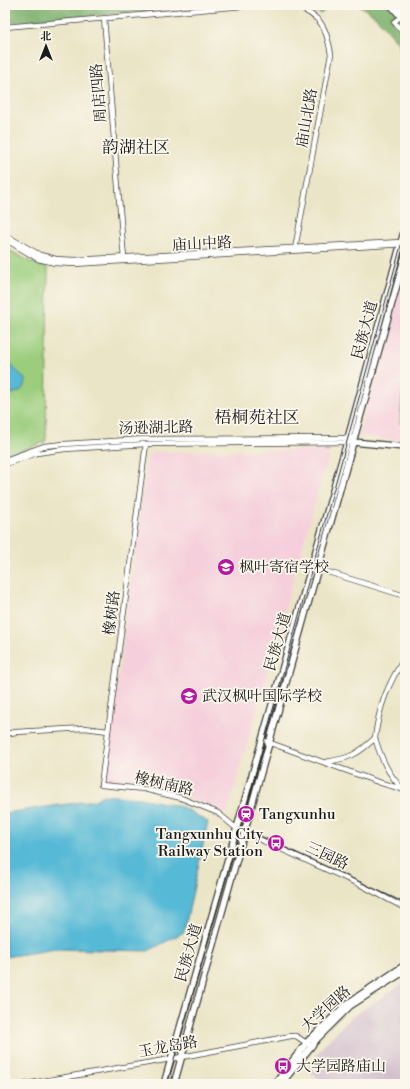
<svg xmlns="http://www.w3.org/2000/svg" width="410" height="1089" viewBox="0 0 410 1089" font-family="'Libre Bodoni','Noto Serif SC',serif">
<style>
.built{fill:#f5cfdb}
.industrial{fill:#d1bdcc}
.green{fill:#9bcd7d;stroke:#5c744c}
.forest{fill:#7cb06c;stroke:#4c6644}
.water{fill:#57b9d6;stroke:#3a6a79}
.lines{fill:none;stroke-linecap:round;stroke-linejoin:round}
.minor-casing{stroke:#3b3a36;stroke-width:6}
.major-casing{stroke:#3b3a36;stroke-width:8}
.highway-casing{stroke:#3b3a36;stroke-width:8}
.minor{stroke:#fff;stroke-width:4.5}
.major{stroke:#fff;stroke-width:5.5}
.highway{stroke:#fff;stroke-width:6}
.tram{stroke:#1c1c1c;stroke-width:1}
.rail{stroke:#1c1c1c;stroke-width:1}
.labels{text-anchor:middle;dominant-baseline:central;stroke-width:3.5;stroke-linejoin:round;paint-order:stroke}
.street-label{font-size:15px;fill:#1c1c1c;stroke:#fbf7ec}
.poi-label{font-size:15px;fill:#1c1c1c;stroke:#fbf7ec;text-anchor:start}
.quarter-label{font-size:17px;fill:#1c1c1c;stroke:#fbf7ec}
</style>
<rect width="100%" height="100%" fill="#fbf7ec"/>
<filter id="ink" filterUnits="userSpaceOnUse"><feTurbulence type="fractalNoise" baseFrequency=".025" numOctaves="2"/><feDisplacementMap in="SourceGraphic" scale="8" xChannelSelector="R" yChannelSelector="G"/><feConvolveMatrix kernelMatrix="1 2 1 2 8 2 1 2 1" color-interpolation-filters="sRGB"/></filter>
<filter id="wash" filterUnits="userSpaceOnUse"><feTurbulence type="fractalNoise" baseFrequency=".012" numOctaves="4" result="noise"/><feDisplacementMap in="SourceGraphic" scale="16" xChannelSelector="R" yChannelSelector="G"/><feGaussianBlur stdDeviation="0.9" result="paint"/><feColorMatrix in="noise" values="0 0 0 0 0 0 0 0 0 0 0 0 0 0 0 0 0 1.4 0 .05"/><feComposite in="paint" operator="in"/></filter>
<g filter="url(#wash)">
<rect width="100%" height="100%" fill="#ebe5c7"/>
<path class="built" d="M405,267V441L358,436Z
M330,450L227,814L181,794L160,789L105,781L147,458L153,452Z"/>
<path class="industrial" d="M405,982V1084H314L318,1078L306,1069L323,1046L349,1019Z"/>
<path class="green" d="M5,248L29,261L48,268L46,439L45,442L5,456Z
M404,379H405V424L400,423Z"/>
<path class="forest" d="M5,5H215L5,23Z
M306,5H330L321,14Z
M359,5H405V72L402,67L399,44L377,18Z"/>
<path class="water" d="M5,353L10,364L25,379C24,393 17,393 5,394Z
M103,795L140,798L182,807L208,822L184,932L148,951L56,949L5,957V813L95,800Z"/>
</g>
<g filter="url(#ink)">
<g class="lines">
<g class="minor-casing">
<path id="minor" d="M294,5C321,17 326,25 331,54L295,249
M104,18L124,259
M399,18L394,22L405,34
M5,27L255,5
M5,235L40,255L56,259L74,260L401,242
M5,239L38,259L55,263L74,264L405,244
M146,444L101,785L144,789L181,798L218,813L237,829L363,886L405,908
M5,460L44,446L64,444L146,439L351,438
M5,464L37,453L65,449L146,444L349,442
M315,568L405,596
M5,734L16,732L85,728L108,731
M375,738C379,706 388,684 405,657
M262,740L378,782L405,790
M326,762C350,758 357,755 375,738C381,758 388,775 403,789
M26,1084L182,1057L291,1036H296L308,1044"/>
</g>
<g class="major-casing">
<path id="major" d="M353,442L405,447
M164,1084L347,442L405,228
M174,1084L405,256
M275,1084L307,1042L348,1003L405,965
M281,1084L317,1039L350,1006L405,971"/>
</g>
<g class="highway-casing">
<path id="highway" d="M391,5L405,21
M399,5L405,14"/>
</g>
<use href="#minor" class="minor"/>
<use href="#major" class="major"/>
<use href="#highway" class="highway"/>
<path class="tram" d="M256,834L405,903"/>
<path class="rail" d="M167,1084L245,811L405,231"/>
</g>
</g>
<defs>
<g id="school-disc" transform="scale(0.9)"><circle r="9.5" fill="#b5179e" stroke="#fbf7ec"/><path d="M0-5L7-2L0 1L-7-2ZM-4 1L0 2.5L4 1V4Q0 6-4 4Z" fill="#fff"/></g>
<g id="station-disc" transform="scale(0.9)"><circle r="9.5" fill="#b5179e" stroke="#fbf7ec"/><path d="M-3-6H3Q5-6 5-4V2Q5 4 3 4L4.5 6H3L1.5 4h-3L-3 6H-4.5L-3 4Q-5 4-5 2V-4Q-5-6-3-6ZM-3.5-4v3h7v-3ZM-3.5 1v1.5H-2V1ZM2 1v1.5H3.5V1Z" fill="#fff"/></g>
<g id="bus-disc" transform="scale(0.9)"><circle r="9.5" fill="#b5179e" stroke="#fbf7ec"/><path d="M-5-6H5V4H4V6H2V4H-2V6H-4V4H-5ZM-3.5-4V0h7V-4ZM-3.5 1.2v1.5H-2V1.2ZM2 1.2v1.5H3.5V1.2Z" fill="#fff"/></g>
</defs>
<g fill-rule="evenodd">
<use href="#school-disc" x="226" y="567"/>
<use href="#school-disc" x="189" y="696"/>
<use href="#station-disc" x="246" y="814"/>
<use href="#bus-disc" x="276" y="843"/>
<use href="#bus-disc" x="283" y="1066"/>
</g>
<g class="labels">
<g class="street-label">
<text transform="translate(99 93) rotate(-95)">周店四路</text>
<text transform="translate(307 118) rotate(-80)">庙山北路</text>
<text transform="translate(202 244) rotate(-3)">庙山中路</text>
<text transform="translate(365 330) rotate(-75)">民族大道</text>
<text transform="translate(156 428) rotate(-1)">汤逊湖北路</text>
<text transform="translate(112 613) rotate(-83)">橡树路</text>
<text transform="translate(278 642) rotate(-74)">民族大道</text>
<text transform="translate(164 784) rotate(13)">橡树南路</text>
<text transform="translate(327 856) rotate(25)">三园路</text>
<text transform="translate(189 953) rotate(-74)">民族大道</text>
<text transform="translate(326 1009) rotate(-42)">大学园路</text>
<text transform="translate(168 1047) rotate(-10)">玉龙岛路</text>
</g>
<g class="poi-label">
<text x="239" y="567">枫叶寄宿学校</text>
<text x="202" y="696">武汉枫叶国际学校</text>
<text x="259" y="814">Tangxunhu</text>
<text x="263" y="834" text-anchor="end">Tangxunhu City<tspan x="263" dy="17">Railway Station</tspan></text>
<text x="296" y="1066">大学园路庙山</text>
</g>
<g class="quarter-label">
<text x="136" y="148">韵湖社区</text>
<text x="257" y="418">梧桐苑社区</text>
</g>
</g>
<rect width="410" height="1089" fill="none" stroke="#fbf7ec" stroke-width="20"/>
<g transform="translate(46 46)" stroke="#fbf7ec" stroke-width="3" paint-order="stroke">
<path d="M0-3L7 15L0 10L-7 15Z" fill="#1c1c1c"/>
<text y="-6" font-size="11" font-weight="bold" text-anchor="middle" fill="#1c1c1c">北</text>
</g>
</svg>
